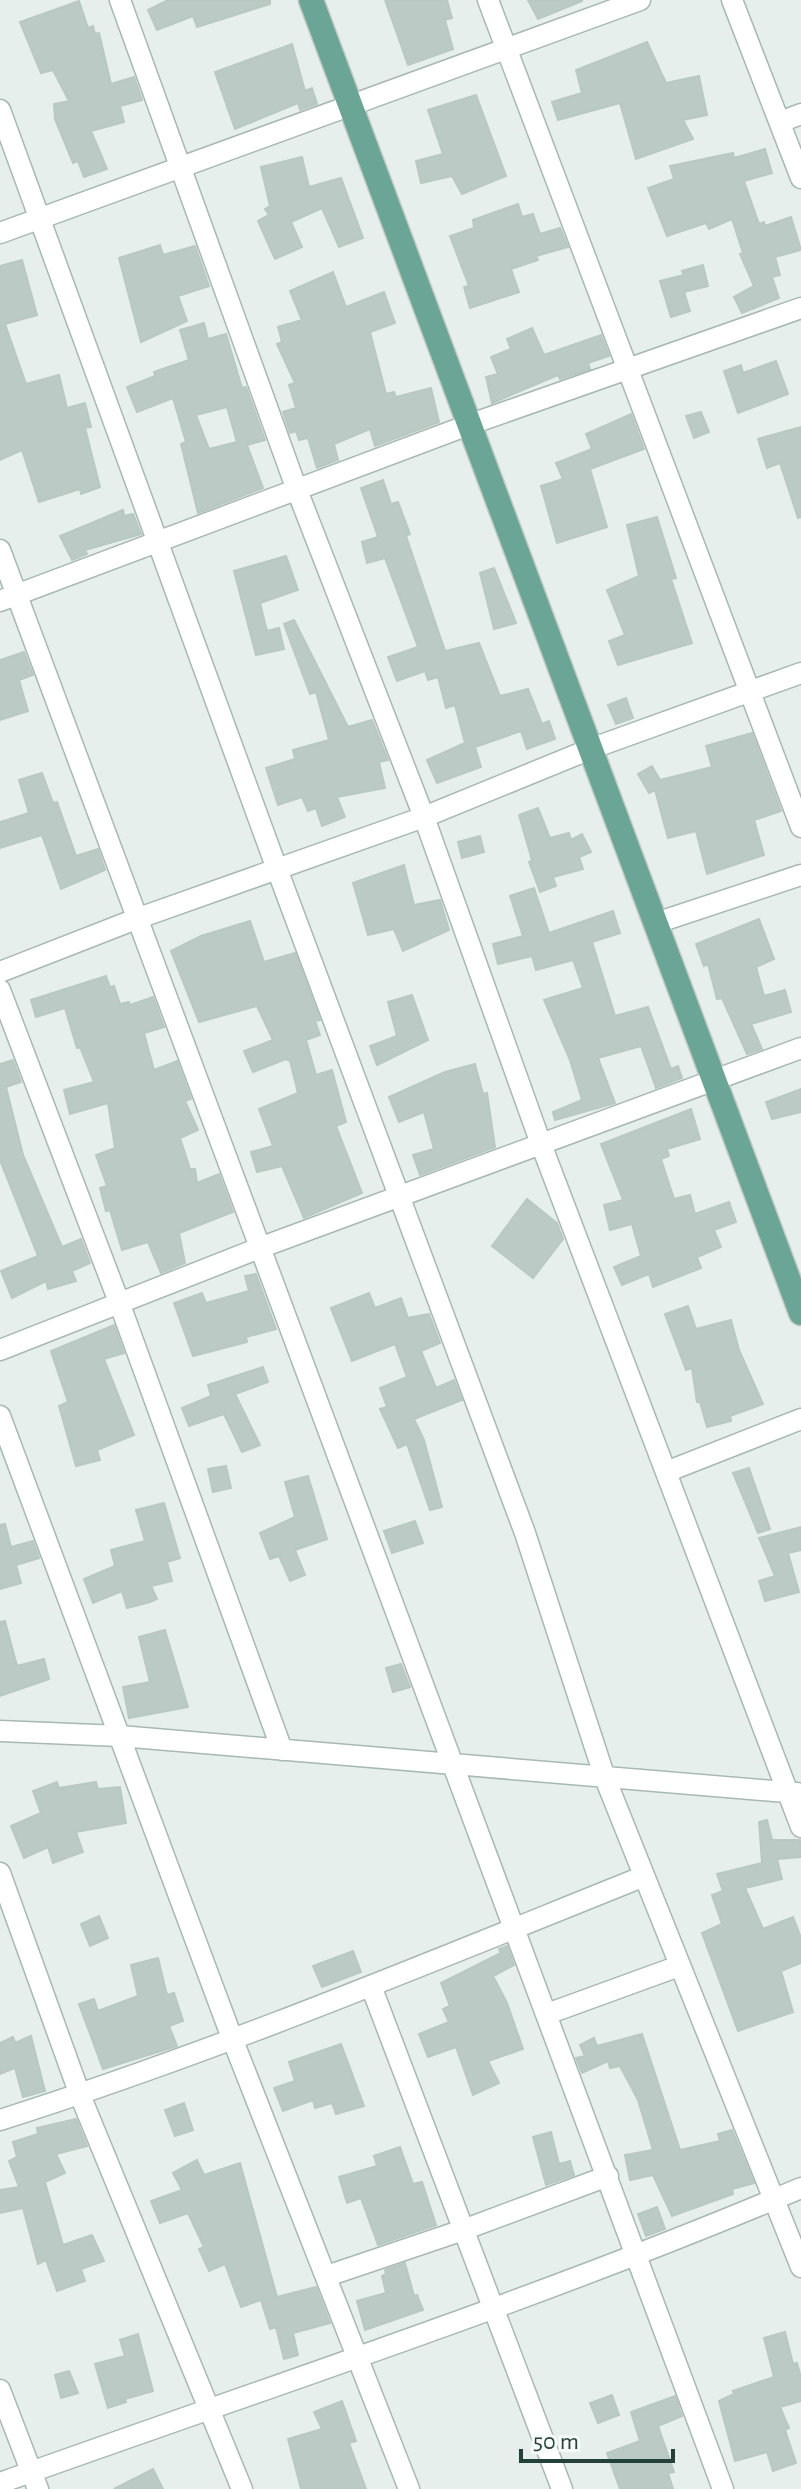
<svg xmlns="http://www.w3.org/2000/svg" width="801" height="2489" viewBox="0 0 801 2489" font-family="'Alegreya Sans',sans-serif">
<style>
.building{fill:#bbcac4;stroke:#b8c9c2;stroke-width:2;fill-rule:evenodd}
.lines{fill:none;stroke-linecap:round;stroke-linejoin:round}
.minor-casing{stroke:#a8b8b2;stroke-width:23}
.major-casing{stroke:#c2cac8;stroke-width:27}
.minor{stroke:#fff;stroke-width:20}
.major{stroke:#6aa596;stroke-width:24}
</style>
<rect width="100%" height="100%" fill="#e6efeb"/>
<path class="building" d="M168,0H270V4L197,27L193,16L157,30L148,10Z
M385,0H447L452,18L445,20L453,49L408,65Z
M528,0H582V1L538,19Z
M79,1L88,28L93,26L95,34L99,33L111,84L134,77L142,100L120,106L124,122L91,131L107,169L84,177L78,161L73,163L55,119L54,104L69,101L53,70L41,73L20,22Z
M647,42L666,83L699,76L707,115L683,120L693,139L636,159L620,103L558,120L552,102L582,93L576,70Z
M292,44L305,91L312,88L317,104L300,110L298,103L235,129L215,72Z
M476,95L506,176L462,194L452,176L421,183L416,161L443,154L428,110Z
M765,149L772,173L744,181L759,224L764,222L765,226L791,217L801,250L775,257L780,275L772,277L779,298L742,313L734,297L754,286L740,254L743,253L732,219L709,229L706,223L667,236L648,188L674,179L670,166L733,153L734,158Z
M302,157L309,187L341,178L363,238L339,247L322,208L291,222L302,247L275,259L258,221L269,215L265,209L270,206L261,167Z
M518,204L522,217L533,214L540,234L560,228L568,247L536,256L538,260L511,269L519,292L470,308L464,287L469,286L450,236L474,228L473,220Z
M160,245L163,255L195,246L209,286L178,296L187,321L141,342L119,258Z
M22,260L37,315L5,324L26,384L59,375L67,408L85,403L91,427L85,428L100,487L81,494L80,489L39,502L22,450L0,460V266Z
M703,265L708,286L684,292L690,311L671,317L660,281L684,275L682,271Z
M333,272L346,307L384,292L395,323L370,332L386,394L394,392L396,397L431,388L439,422L375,446L370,429L334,444L338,460L317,468L308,438L299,440L296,431L290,433L283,412L296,408L289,385L295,383L277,344L282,342L278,327L302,320L290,291Z
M204,323L208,339L226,334L242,388L246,387L265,440L247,445L263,488L198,513L181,444L186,442L173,398L137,412L127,387L155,376L154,372L189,360L180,330ZM227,407L237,442L209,449L196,415Z
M532,328L544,355L601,335L609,356L588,363L590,369L560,379L558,375L492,403L486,377L498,374L491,357L511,349L507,339Z
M776,361L788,394L738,413L724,371L741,365L743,373Z
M701,412L709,432L694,438L686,416Z
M631,414L644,449L590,469L607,527L557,543L541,486L563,479L556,463L592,449L586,434Z
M801,427V517L798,518L780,463L767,468L758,439Z
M383,480L391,504L398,502L410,534L406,536L445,651L479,643L500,696L528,689L542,724L549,721L555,739L527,749L521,731L475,747L481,767L437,783L427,760L465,743L455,705L446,708L438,677L428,680L425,671L397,681L388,657L418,647L385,558L367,563L362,542L378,537L361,488Z
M123,510L124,516L133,514L141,534L85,550L87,554L72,560L60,536Z
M657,517L676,578L671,579L692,643L618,665L609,641L625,635L607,590L639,576L627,525Z
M286,556L298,590L260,603L267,631L279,628L284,649L256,655L234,571Z
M494,568L516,623L494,629L480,573Z
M294,620L348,727L372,720L388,760L379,762L385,788L337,797L345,817L322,826L316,808L308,811L302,797L278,805L266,768L295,759L293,750L329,740L316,692L310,694L284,624Z
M24,652L33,675L19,680L28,711L0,720V660Z
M626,698L633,718L616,724L608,705Z
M752,733L781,811L754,820L764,855L707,874L696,831L668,838L655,790L649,793L638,774L652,766L660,780L712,767L706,746Z
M42,773L53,803L57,802L76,856L98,849L105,870L61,889L42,835L0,848V822L29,813L19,780Z
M538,808L550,838L569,833L571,840L582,834L591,852L579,857L583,869L553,877L556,886L540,892L529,862L532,860L519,815Z
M480,836L484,852L462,858L458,842Z
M404,865L414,905L440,900L449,930L403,951L394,929L368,935L353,883Z
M534,888L549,933L613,911L620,933L592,942L615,1016L648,1007L671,1069L678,1066L682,1078L656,1088L641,1046L598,1058L615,1103L555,1120L553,1112L582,1100L570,1060L544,1000L583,988L573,960L536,970L532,956L498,964L493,944L523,936L510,896Z
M759,919L774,959L756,967L764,996L785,990L791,1012L751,1024L762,1049L747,1054L722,998L717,999L708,964L704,966L696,944Z
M250,921L264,962L295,953L320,1020L315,1021L320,1035L306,1040L316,1075L332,1070L346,1122L336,1126L362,1193L304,1218L282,1166L257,1172L251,1152L273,1146L259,1109L298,1093L290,1061L286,1059L253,1072L244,1051L273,1040L257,1006L199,1022L171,951L201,936Z
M106,976L110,987L114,986L120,1004L129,1002L130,1005L153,997L164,1027L144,1033L154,1070L177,1061L191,1099L185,1101L198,1130L180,1138L190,1169H195L197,1183L219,1174L233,1212L179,1233L185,1263L161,1273L148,1242L122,1250L110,1210L106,1211L100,1188L107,1186L96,1155L115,1148L108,1103L70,1114L64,1090L94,1082L80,1047L77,1048L65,1008L36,1017L31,1000Z
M412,995L428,1040L377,1065L370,1046L397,1036L388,1002Z
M13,1060L21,1082L6,1087L23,1155L62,1247L81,1239L90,1263L72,1271L76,1281L48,1289L46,1281L12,1298L1,1271L38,1256L0,1160V1064Z
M475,1064L483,1094L487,1093L495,1147L420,1175L413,1155L434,1149L424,1112L399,1122L389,1097L445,1072Z
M801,1089V1112L772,1119L766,1102Z
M691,1109L700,1139L667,1149L669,1156L661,1159L674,1199L690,1195L695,1214L729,1202L736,1222L714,1230L721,1247L697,1257L701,1268L653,1287L649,1274L622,1285L614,1267L641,1256L632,1224L610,1230L604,1205L623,1200L601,1144Z
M527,1199L557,1223L563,1239L533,1278L492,1246Z
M256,1274L276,1329L246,1337L247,1342L193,1356L174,1303L202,1293L206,1303L249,1291L245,1276Z
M369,1293L375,1308L401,1298L408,1318L429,1314L440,1343L421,1351L436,1388L454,1380L462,1400L414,1419L424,1440L442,1507L430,1510L407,1444L398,1448L380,1409L387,1407L380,1388L407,1377L395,1344L352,1361L331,1308Z
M688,1306L696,1329L731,1320L739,1350L763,1404L730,1416L731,1421L707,1427L700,1402H697L692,1368L686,1370L665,1314Z
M114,1325L124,1353L104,1359L134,1435L97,1450L100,1460L76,1466L59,1406L68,1402L51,1351Z
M263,1367L268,1382L235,1394L260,1445L242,1452L224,1414L189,1426L182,1408L211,1396L208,1385Z
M226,1466L231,1488L213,1492L208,1469Z
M749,1468L770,1529L758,1533L733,1473Z
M308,1476L327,1539L295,1550L305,1575L290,1581L279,1556L270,1559L260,1533L295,1517L285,1482Z
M164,1503L180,1558L167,1562L172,1581L151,1586L157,1599L150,1602L127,1608L122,1591L93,1603L84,1579L115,1566L111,1550L145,1541L136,1510Z
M415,1521L423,1543L392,1553L384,1531Z
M5,1524L11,1547L33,1541L39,1558L16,1565L21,1583L0,1589V1525Z
M801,1527V1550L788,1553L799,1592L765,1601L759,1581L775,1576L759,1538Z
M5,1621L17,1666L44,1659L49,1679L0,1696V1622Z
M165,1630L188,1707L129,1718L123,1687L150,1682L139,1637Z
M401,1664L410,1687L393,1692L386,1668Z
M57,1782L59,1788L96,1782L98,1789L120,1787L126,1823L76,1832L83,1852L53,1863L48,1847L24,1858L11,1826L41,1813L33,1791Z
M767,1820L772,1840H800L801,1857L777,1859L782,1879L745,1888L763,1929L793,1917L801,1938V1963L781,1971L793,2012L738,2031L702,1933L722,1924L712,1895L723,1891L717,1874L762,1863L759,1822Z
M99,1916L108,1938L90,1946L81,1924Z
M507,1946L514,1965L493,1976L507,2003L523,2049L488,2061L499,2083L473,2095L456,2047L428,2057L419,2034L449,2022L443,2009L450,2006L441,1983L501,1953L499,1949Z
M353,1951L361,1972L322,1987L313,1966Z
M158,1958L167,1995L174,1993L183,2021L169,2026L177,2046L103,2069L79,2004L94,1999L98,2011L138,1996L131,1965Z
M642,2034L680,2150L720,2141L718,2134L732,2130L754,2183L732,2189L733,2194L672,2216L653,2175L630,2180L625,2155L653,2150L638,2100L620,2066L610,2068L608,2061L582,2073L576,2058L585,2056L580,2045L594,2038L597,2046Z
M31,2036L45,2091L23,2097L15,2068L0,2074V2043L13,2037L15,2043Z
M341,2044L364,2106L336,2114L332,2103L315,2108L313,2100L283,2111L274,2088L295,2081L289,2062Z
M184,2103L193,2130L175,2136L165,2110Z
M76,2119L87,2146L56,2154L65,2173L45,2182L63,2245L92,2235L104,2261L81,2269L85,2281L57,2291L46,2260L38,2264L23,2208L0,2213V2190L19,2187L9,2161L17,2157L13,2142L38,2134L37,2128Z
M551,2132L559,2164L570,2161L574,2175L546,2185L533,2137Z
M400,2147L413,2184L422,2182L436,2225L378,2245L361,2198L347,2203L339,2177L377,2166L374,2156Z
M197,2160L204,2175L240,2163L277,2297L316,2287L330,2323L293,2333L298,2355L284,2359L276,2327L270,2329L261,2300L241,2307L225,2264L209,2271L199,2249L204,2247L188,2213L160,2223L151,2201L182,2190L173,2173Z
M657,2207L665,2229L646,2236L638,2214Z
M405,2263L414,2296L417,2295L423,2310L365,2330L357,2301L386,2293L382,2276L386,2274L385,2270Z
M785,2332L793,2364L797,2363L801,2378V2401L780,2407L789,2428L785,2430L796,2463L773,2471L767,2452L735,2461L719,2401L734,2394L733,2391L774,2377L764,2338Z
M138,2334L153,2391L125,2399L126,2402L108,2408L95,2364L125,2356L120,2340Z
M69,2371L78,2393L61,2398L55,2375Z
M612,2395L619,2415L598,2423L590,2403Z
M675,2396L682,2416L658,2426L674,2472L668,2473L673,2489H620L607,2453L640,2441L631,2412Z
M342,2401L356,2441L349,2443L366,2489H301L288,2439L322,2429L314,2412Z
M153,2469L163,2489H114Z"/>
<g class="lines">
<g class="minor-casing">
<path id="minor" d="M120,0L297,490L424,817L541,1144L801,1827
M488,0L801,827
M732,0L801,178
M0,110L277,869L525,1533L605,1778L801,2267
M780,122L801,114
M0,233L640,0
M0,550L723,2489
M0,601L471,424L801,308
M656,923L801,875
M0,972L136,919L424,817L593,748L801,673
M0,990L119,1302L282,1750
M0,1350L262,1247L801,1048
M0,1416L232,2038L409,2489
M666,1472L801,1419
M0,1731L120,1736L797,1793
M0,1873L80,2095L242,2489
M371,1986L562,2489
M547,2014L679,1966
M0,2120C218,2051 430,1962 642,1877
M327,2276L463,2230L608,2176
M0,2390L38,2489
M0,2483C268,2387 539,2299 801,2188"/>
</g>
<g class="major-casing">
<path id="major" d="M311,0L801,1313"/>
</g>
<use href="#minor" class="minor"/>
<use href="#major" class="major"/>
</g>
<path d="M521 2449v12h152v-12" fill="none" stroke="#24423a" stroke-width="4"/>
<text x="533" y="2449" font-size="24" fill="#24423a" stroke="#f7fbf9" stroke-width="6" paint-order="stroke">50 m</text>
</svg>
